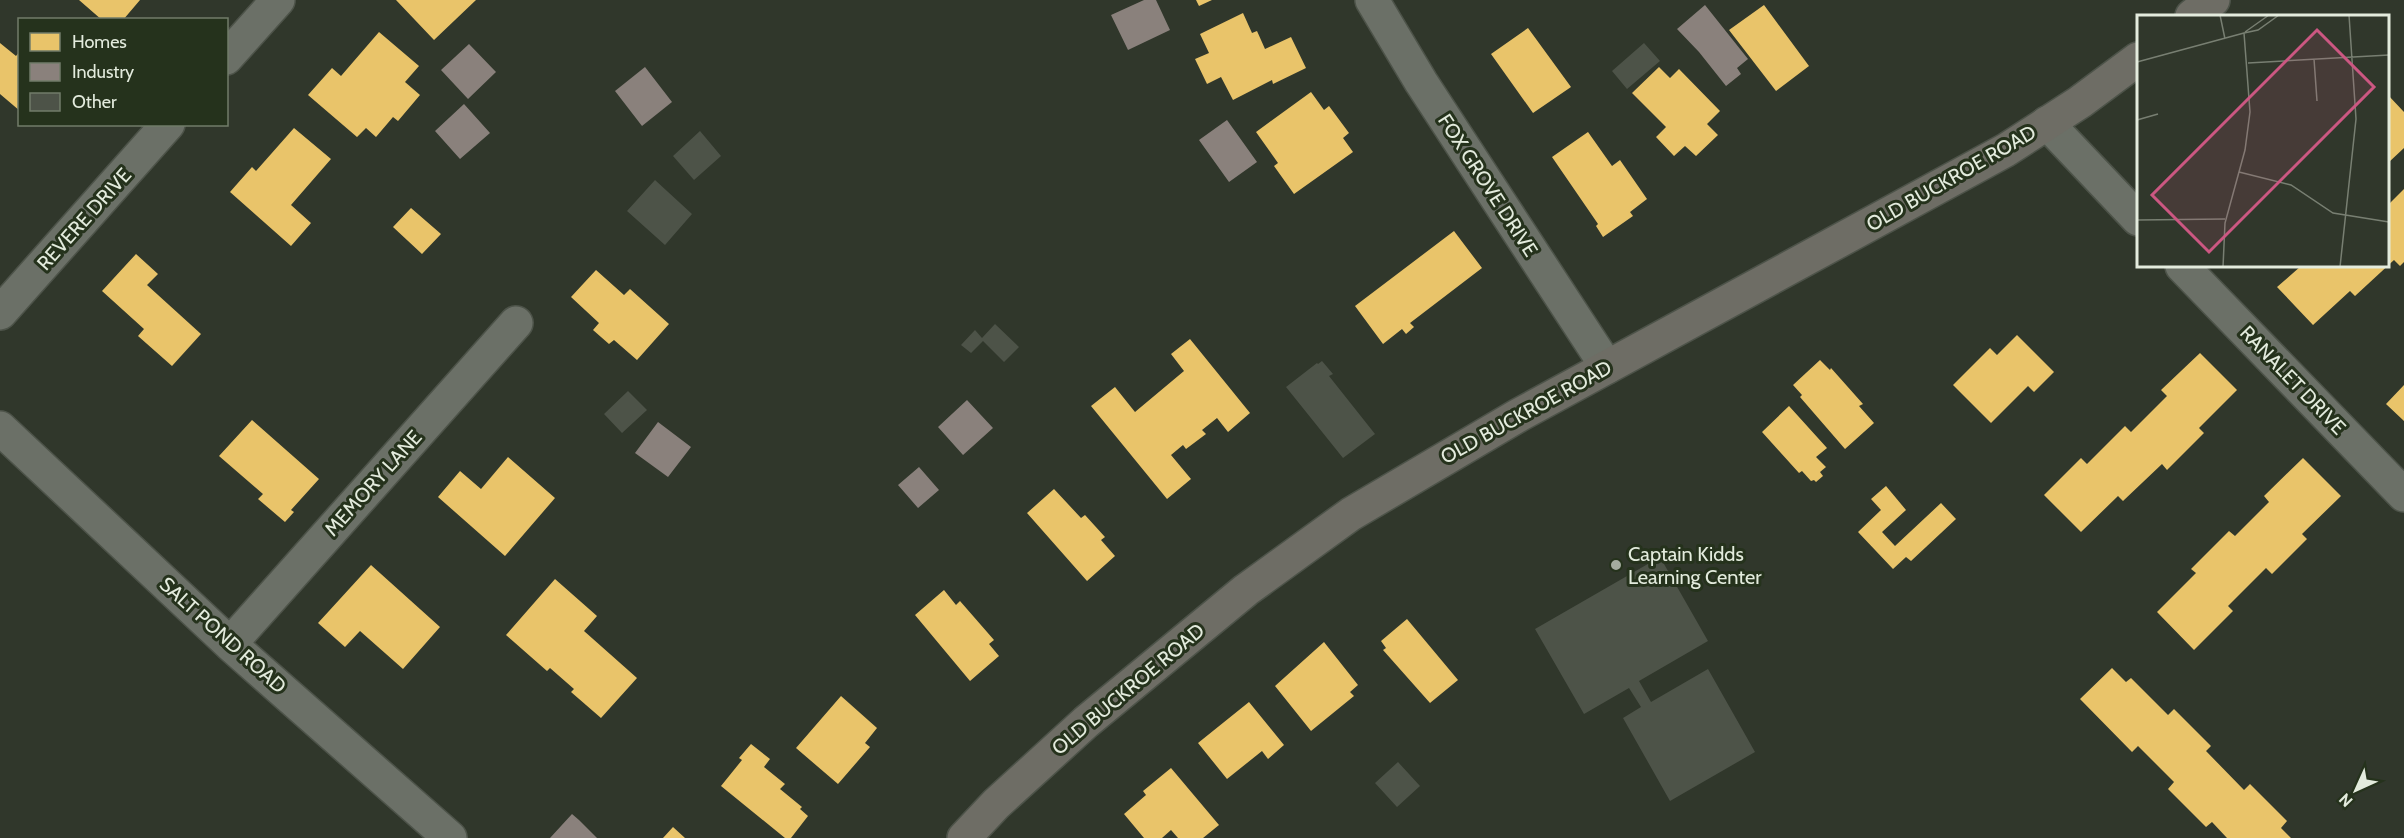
<svg xmlns="http://www.w3.org/2000/svg" width="2404" height="838" viewBox="0 0 2404 838" font-family="Cabin,sans-serif">
<style>
.homes{fill:#e9c46a}
.industry{fill:#8a817c}
.building{fill:#4d5348}
.lines{fill:none;stroke-linecap:round;stroke-linejoin:round}
.minor-casing{stroke:#4d5349;stroke-width:36}
.major-casing{stroke:#4d5349;stroke-width:36}
.minor{stroke:#6b7067;stroke-width:33}
.major{stroke:#6e6d65;stroke-width:33}
.poi-dot{fill:#a4ac9f;stroke:#25321c;stroke-width:2}
.labels{text-anchor:middle;dominant-baseline:central;stroke-width:6;stroke-linejoin:round;paint-order:stroke}
.street-label{font-size:20px;fill:#e3ebdd;stroke:#25321c}
.poi-label{font-size:20px;fill:#e3ebdd;stroke:#25321c;text-anchor:start}
.inset-road{fill:none;stroke:#787f72;stroke-width:1.5}
.view{fill:#cc5782;fill-opacity:0.15;stroke:#cc5782;stroke-width:3}
.inset-edge{fill:none;stroke:#e3ebdd;stroke-width:3}
</style>
<rect width="100%" height="100%" fill="#30372b"/>
<path class="homes" d="M79,0H140L123,20H102Z
M396,0H476L434,40Z
M1196,0H1212L1199,6Z
M1764,5L1809,66L1776,91L1729,30Z
M1243,13L1252,33L1257,31L1265,49L1291,37L1306,68L1273,84L1272,80L1233,100L1221,77L1207,84L1195,59L1209,53L1200,34Z
M1528,28L1571,87L1533,113L1491,54Z
M379,32L419,66L405,82L420,95L398,121L393,117L376,137L366,128L357,137L308,95L332,68L341,76Z
M0,43L16,56L20,51V111L0,94Z
M1659,67L1670,78L1679,69L1720,111L1707,124L1718,135L1696,156L1685,146L1674,156L1656,137L1666,127L1632,93Z
M1311,92L1324,110L1329,106L1349,133L1343,138L1353,152L1294,194L1274,166L1278,163L1256,132Z
M2388,95L2404,112V148L2388,163Z
M294,128L331,159L291,205L311,223L291,246L230,192L252,167L256,171Z
M1588,132L1612,166L1620,160L1647,199L1630,212L1633,216L1603,237L1596,226L1598,224L1552,157Z
M2404,189V262L2400,266L2394,260L2355,296L2350,291L2313,325L2277,287L2301,266H2388V205Z
M411,208L441,234L422,254L393,227Z
M1454,231L1482,268L1410,323L1414,327L1406,334L1402,329L1383,344L1355,306Z
M136,254L158,274L147,285L201,334L172,366L138,336L144,329L102,291Z
M596,270L624,295L630,289L669,324L637,360L614,340L609,344L593,330L599,323L571,297Z
M2017,335L2054,372L2034,392L2028,386L1991,423L1953,385L1990,348L1997,355Z
M1190,339L1250,413L1228,432L1217,418L1202,430L1206,434L1186,449L1183,445L1171,455L1191,479L1167,499L1091,406L1115,387L1135,412L1184,371L1171,354Z
M2200,353L2237,390L2199,428L2204,433L2167,470L2162,464L2123,501L2118,496L2081,532L2044,495L2081,458L2087,464L2125,426L2131,432L2167,396L2161,390Z
M1820,360L1830,370L1831,368L1863,404L1859,406L1874,423L1845,449L1800,397L1802,395L1793,385Z
M2404,385V421L2386,404Z
M1789,406L1827,448L1816,457L1826,467L1820,472L1823,476L1816,482L1814,480L1811,481L1802,471L1799,473L1762,432Z
M252,420L319,479L291,510L294,512L285,522L258,499L263,494L219,456Z
M508,457L555,498L505,556L438,497L460,471L481,489Z
M2303,458L2341,496L2302,534L2307,539L2272,574L2266,568L2228,606L2233,611L2194,650L2157,612L2196,573L2191,569L2229,531L2235,536L2269,502L2264,496Z
M1886,486L1906,510L1882,532L1895,546L1941,503L1956,519L1911,561L1906,557L1893,569L1858,532L1881,510L1871,499Z
M1054,489L1081,518L1085,515L1105,537L1101,540L1115,556L1087,581L1027,513Z
M371,565L440,627L403,669L360,631L345,647L318,623Z
M555,579L597,616L584,631L637,678L601,718L571,692L574,689L550,668L547,671L506,635Z
M944,590L956,605L960,601L994,640L989,644L999,656L970,681L915,615Z
M1407,619L1458,680L1430,703L1383,650L1386,648L1381,641Z
M1324,642L1358,685L1350,692L1354,696L1311,731L1275,686Z
M2112,668L2126,682L2131,678L2168,715L2174,709L2211,746L2206,751L2244,790L2250,784L2287,821L2281,828L2291,838H2227L2212,822L2206,827L2168,789L2174,782L2138,746L2132,752L2080,699Z
M841,696L877,728L865,743L870,747L838,784L796,748Z
M1249,702L1284,745L1268,759L1262,751L1227,779L1198,743Z
M751,744L770,759L764,767L785,784L780,789L802,807L800,809L808,816L791,838H785L721,786L742,760L739,758Z
M1171,768L1219,825L1203,838H1178L1171,830L1162,838H1144L1124,814L1146,795L1143,791Z
M673,827L685,838H663Z"/>
<path class="industry" d="M1144,0H1156L1170,30L1128,50L1111,15Z
M1705,5L1748,59L1737,68L1741,74L1726,86L1699,52L1677,29Z
M469,44L496,72L468,99L441,70Z
M645,67L672,102L642,126L615,91Z
M464,104L490,133L460,159L435,131Z
M1227,120L1257,162L1229,182L1199,140Z
M967,400L993,428L963,455L938,427Z
M658,422L691,447L668,477L635,453Z
M919,467L939,490L918,508L898,485Z
M572,814L579,820L597,838H550Z"/>
<path class="building" d="M1644,43L1660,61L1627,89L1612,71Z
M700,131L721,156L694,180L673,156Z
M655,180L692,214L665,245L627,211Z
M995,324L1019,347L1004,362L983,341L971,353L961,345L975,330L982,338Z
M1322,361L1333,374L1329,376L1375,434L1343,458L1286,387L1317,363L1318,364Z
M628,391L647,410L622,433L604,414Z
M1660,557L1708,641L1639,681L1651,702L1708,669L1755,752L1670,801L1623,718L1641,707L1629,688L1584,714L1535,629Z
M1398,762L1420,786L1397,807L1375,783Z"/>
<g class="lines">
<g class="minor-casing">
<path id="minor" d="M1372,0L1421,82L1607,367
M226,58L278,0
M2047,123L2138,219
M2182,266L2404,495
M0,313L168,124
M0,428L230,644L450,838
M230,644L516,323"/>
</g>
<g class="major-casing">
<path id="major" d="M2192,16L2213,0
M964,838L996,804L1086,722L1246,590L1351,514L1519,415L2006,150L2080,102L2138,59"/>
</g>
<use href="#minor" class="minor"/>
<use href="#major" class="major"/>
</g>
<circle class="poi-dot" cx="1616" cy="565" r="6"/>
<g class="labels">
<g class="street-label">
<text transform="translate(1951 178) rotate(-30)">OLD BUCKROE ROAD</text>
<text transform="translate(1488 185) rotate(57)">FOX GROVE DRIVE</text>
<text transform="translate(84 219) rotate(-48)">REVERE DRIVE</text>
<text transform="translate(2293 380) rotate(46)">RANALET DRIVE</text>
<text transform="translate(1526 412) rotate(-29)">OLD BUCKROE ROAD</text>
<text transform="translate(373 483) rotate(-48)">MEMORY LANE</text>
<text transform="translate(223 635) rotate(42)">SALT POND ROAD</text>
<text transform="translate(1128 689) rotate(-40)">OLD BUCKROE ROAD</text>
</g>
<g class="poi-label">
<text x="1628" y="554">Captain Kidds<tspan x="1628" dy="23">Learning Center</tspan></text>
</g>
</g>
<g transform="translate(2137 15)">
<rect width="252" height="252" fill="#30372b"/>
<path class="inset-road" d="M83,0L88,24M108,17L132,0M107,18L121,15L142,0M177,44L180,86M0,47L107,18L113,97L108,135L88,208L86,252M111,48L252,40M0,105L21,99M102,157L154,170L196,198L252,207M0,205L88,204M165,252H184M203,252L219,104L212,0"/>
<path class="view" d="M180,15L237,72L72,237L15,180Z"/>
<rect width="252" height="252" class="inset-edge"/>
</g>
<rect x="18" y="18" width="210" height="108" fill="#25321c" stroke="#717c69" stroke-width="1.5"/>
<rect x="30" y="33" width="30" height="18" fill="#e9c46a" stroke="#717c69" stroke-width="1.5"/>
<text x="72" y="48" font-size="18" fill="#e3ebdd">Homes</text>
<rect x="30" y="63" width="30" height="18" fill="#8a817c" stroke="#717c69" stroke-width="1.5"/>
<text x="72" y="78" font-size="18" fill="#e3ebdd">Industry</text>
<rect x="30" y="93" width="30" height="18" fill="#4d5348" stroke="#717c69" stroke-width="1.5"/>
<text x="72" y="108" font-size="18" fill="#e3ebdd">Other</text>
<g transform="translate(2356 790) rotate(225)" stroke="#25321c" stroke-width="4.5" paint-order="stroke">
<path d="M0-4.5L10 22L0 15L-10 22Z" fill="#e3ebdd"/>
<text y="-9" font-size="16" font-weight="bold" text-anchor="middle" fill="#e3ebdd">N</text>
</g>
</svg>
